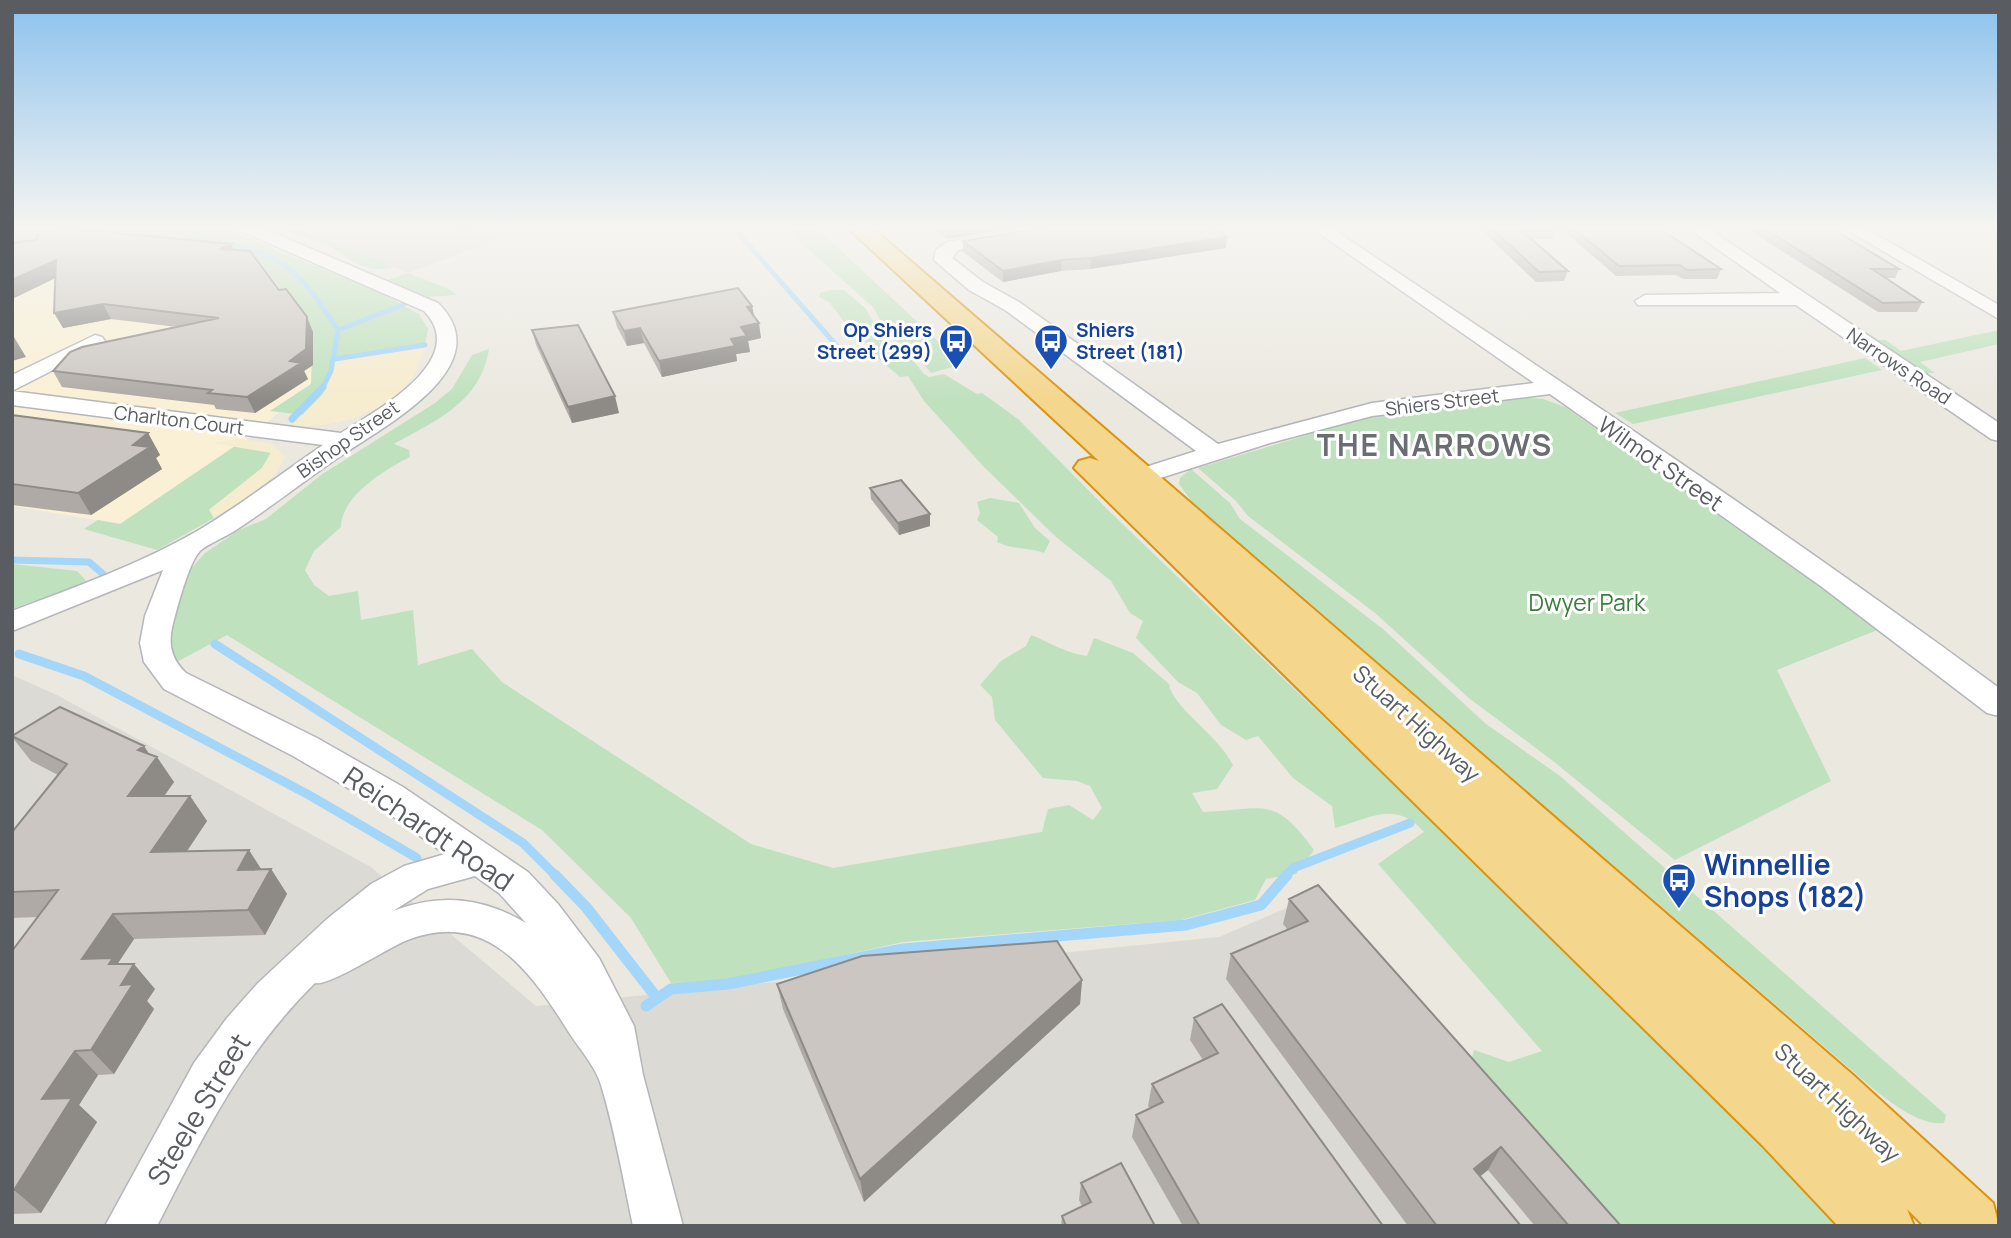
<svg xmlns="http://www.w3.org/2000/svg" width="2011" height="1238" viewBox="0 0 2011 1238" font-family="Manrope,sans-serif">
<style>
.commercial{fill:#faf0d5}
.industrial{fill:#dcdad4}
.green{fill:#bfe1be}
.sand{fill:#f6eccf}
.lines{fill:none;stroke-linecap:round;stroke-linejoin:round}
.stream-far3{stroke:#a3d6f8;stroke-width:5}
.stream-far2{stroke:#a3d6f8;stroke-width:7}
.stream-far1{stroke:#a3d6f8;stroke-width:9}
.stream{stroke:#a3d6f8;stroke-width:11}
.minor-casing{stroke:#b3b6ba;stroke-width:3}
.highway-casing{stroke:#da9311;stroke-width:4}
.minor{fill:#fff;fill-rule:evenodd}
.highway{fill:#f4d68d;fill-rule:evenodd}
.wall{fill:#afaaa6}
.shaded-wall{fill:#8e8b87}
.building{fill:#cbc6c1;stroke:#8e8b87;stroke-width:2}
.labels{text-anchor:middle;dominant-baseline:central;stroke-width:6;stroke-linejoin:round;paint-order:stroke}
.far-transit-label{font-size:19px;font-weight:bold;fill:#164399;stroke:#fff;text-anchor:end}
.far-street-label{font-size:19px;fill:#595c60;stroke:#fff}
.street-label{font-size:23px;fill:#595c60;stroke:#fff}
.park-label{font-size:23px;fill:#3a7e3a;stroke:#fff}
.near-street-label{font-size:28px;fill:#595c60;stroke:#fff}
.near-transit-label{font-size:28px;font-weight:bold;fill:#164399;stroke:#fff;text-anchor:start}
.district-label{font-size:30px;font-weight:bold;letter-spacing:2px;fill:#6a6e72;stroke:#fff}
</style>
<rect width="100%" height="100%" fill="#ebe8e0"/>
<path class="commercial" d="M12,254L313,332L311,384L239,447L120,524L12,506Z"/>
<path class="industrial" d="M295,227H501L505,237L408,273Z
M12,675L57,695L371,867L536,1006L1219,937L1319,894L1601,1226H12Z"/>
<path class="green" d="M57,227H221L364,286L388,293L386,296L419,314L428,329L425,345L335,359L323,394L303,415L270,411L311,384L313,332L269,274L12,255V232Z
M277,227H295L394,267C368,274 353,262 334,249C319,240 294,235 277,227Z
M783,227H816L942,345L956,366L931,373L913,352L888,334L873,307Z
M408,273L449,289L456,295L429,297L387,280Z
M830,290H844L865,308L882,336L907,353L924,374L929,377L944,374L977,394L982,393L1018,419L1110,512L1767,1143L1842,1226H1601L1469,1070L1474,1050L1509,1062L1542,1051L1378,864L1424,832C1396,800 1371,818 1335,828L1332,806L1293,778L1258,736L1246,740L1221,725L1197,693L1178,682L1136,638L1143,621L1130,613L1111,581L1056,537L983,466L924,401L908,376L900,377L871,352L869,344L855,336L829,302L819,297L820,293Z
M1999,330V344L1920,362L1935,373H1926L1875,340H1885L1901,351Z
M489,349C481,402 435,421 394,444L409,450L410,457C386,469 341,496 341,527L314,551L305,570L314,585L329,596L358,591L361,620L413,610L418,665L472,649L502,682L751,844L833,868L1042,832L1048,809L1069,805L1093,820L1102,808L1090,786L1077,781L1043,778L995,720L992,697L980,685L1001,661L1026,646L1031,635C1049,642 1068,654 1087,656L1094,638L1133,653L1169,684C1172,707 1219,736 1233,765L1217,789L1192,793L1203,812C1265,810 1273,794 1314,850L1296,874L1266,879L1255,900L1181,920L903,942L728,981L671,983L631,918L542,830L227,635L173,664L169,639L189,571L205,553L239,530L266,519L321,475L435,403L452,389L472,355Z
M1865,358L1882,370L1633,424L1615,413Z
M1528,398L1543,399L1565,407L1880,629L1777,670L1831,781L1675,860L1553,761L1470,699L1375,613L1248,516L1236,501L1198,468L1343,424L1383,415Z
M235,446L271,452L262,468L210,509L214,518L157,550L84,529L98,520L120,524Z
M1191,469L1230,503L1240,519L1383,629L1486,724L1560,776L1946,1115L1944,1123C1921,1126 1895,1105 1877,1092L1599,853L1483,765L1195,506L1179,484L1180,478Z
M990,498L1019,503L1035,528L1050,541L1044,553C1028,547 1013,550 997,542L998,537L977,520L980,513L977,502Z
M12,564L77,571L87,582L12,609Z"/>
<path class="sand" d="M425,345C422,354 420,363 416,371C395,413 333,429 291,426L323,394L335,359Z
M240,439L271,444L285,456C275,486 239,501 214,518L209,510L262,468L271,453L212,443Z"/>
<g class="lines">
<path class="stream-far3" d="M733,227L836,345
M150,235C197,240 258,239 295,274C313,290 325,311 338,330L331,371L322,389
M338,330L403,305
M335,359L425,345"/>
<path class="stream-far2" d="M292,419L323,387
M12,560L89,562L103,574"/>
<path class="stream-far1" d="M215,644L523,843L557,877
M19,654L84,676L309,795L417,858
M1285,877L1293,868L1410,823"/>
<path class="stream" d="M555,875L586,907L657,998
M646,1006L671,989L728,984L903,949L1186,925L1261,905L1287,875"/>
<g class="minor-casing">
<path id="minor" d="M239,227H260L438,303C503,367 379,429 336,459C303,482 271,507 236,530C226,537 209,543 200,551C190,561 179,601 175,616C168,639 168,656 186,673L317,738L403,787L528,872L558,904L599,958L634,1026L643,1075L683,1226H633C623,1179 615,1131 601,1085C596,1067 578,1047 568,1031C529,969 486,908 405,941C386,949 328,987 315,983C242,1055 203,1136 157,1226H105L194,1063L227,1018L258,983L327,919L371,884L404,866L445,854L377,805L293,756L164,689L144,662L140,643L145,616L163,570L12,631V611C76,587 140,564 199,530C242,504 282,473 323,445L12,405V391L341,433C374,412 472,360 424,311L241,231ZM475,876L500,894L526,923C482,897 440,893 393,911L428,889Z
M1033,227H1068L1059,232L958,250L952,258L983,282L1019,302L1218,444L1372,403L1534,383L1310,227H1330C1555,378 1781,527 1999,688V716L1987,713L1822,587L1550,394L1372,416L1270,443L1126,489H1108L1104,484L1108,479L1196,451L1005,310L969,290L934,260L936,250L947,242Z
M1686,227H1706L1999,423V441L1991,439L1796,305H1638L1635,301L1645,295L1780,293Z
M1842,227H1863L1999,305V319Z
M1988,227H1999V232L1991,231Z
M95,335L102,337L105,341L102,345L12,391V375Z"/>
</g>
<g class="highway-casing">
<path id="highway" d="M847,227H871L1853,1075L1993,1203L1999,1226H1924L1907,1209L1914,1226H1838L1762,1145L1074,468L1079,461L1090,458L1099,461Z"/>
</g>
<use href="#minor" class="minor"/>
<use href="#highway" class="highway"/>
</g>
<path class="wall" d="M930,227H1020L947,239Z
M1478,227H1551L1554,230L1552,239H1531L1568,271L1564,281L1536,282Z
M1559,227H1657L1721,269L1717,279H1683L1676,275L1616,276Z
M1744,227H1829L1899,269L1895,278H1886L1922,302L1917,312H1878Z
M963,241L1226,248L1090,269L1061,271L1003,282L963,252Z
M12,243L234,250L279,290L313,332V365L304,371L308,379L255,413L216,409L214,405L62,387L53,371L177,327L111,319L63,328L55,278L12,299Z
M752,306L754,316L761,338L748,341L750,352L736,354L737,361L662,377L644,343L627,346L617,327L613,312Z
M532,330L619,413L572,423L536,345Z
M12,415L148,433L160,455L156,458L162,469L91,515L12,505Z
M870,488L930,526L899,535L871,499Z
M12,737L149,754L174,782L164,796H190L207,821L187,851L261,869H271L287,894L265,935L134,939L118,963L155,989L147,1001L154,1009L114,1074L98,1075L79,1105L97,1122L41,1213L12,1214V951L37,917L12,918V892L58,775L31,761Z
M1289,899L1621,1226H1535L1488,1170L1480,1176L1521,1226H1408L1226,979L1231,954L1288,930L1283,924Z
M1082,980L1080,1004L864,1202L783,1009L777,984Z
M1194,1018L1383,1226H1183L1132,1137L1136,1115L1150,1108L1148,1106L1152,1084L1203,1060L1190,1040Z
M1081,1183L1155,1226H1061L1062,1216L1082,1206L1079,1200Z"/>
<path class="shaded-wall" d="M456,227H486L458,231Z
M961,227H1020L947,239L946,229Z
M1227,237L1226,248L1090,269L1091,258Z
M231,244L237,258L220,249Z
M56,260L64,274L12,299V280Z
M1062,260L1061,271L1003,282V271Z
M103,304L111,319L63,328L54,313Z
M752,306L755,321L747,307Z
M307,317L313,332V365L304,371L308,379L255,413L247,397Z
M759,323L761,338L748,341L750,352L736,354L737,361L662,377L659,361L731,339L741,327Z
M640,328L644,343L627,346L624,331Z
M14,337L26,357L12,361V338Z
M615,396L619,413L572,423L568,407Z
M148,433L160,455L156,458L162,469L91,515L78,493L133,445Z
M930,514V526L899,535L898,523Z
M144,746L154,761L157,757L174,782L146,822L128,796L138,750Z
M190,796L207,821L169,878L151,852Z
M249,850L265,875L238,870Z
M271,869L287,894L265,935L248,910Z
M113,914L134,939L118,963L127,975L134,964L155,989L147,1001L154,1009L114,1074L91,1050L82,959Z
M1082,980L1080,1004L864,1202L860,1179Z
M75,1051L98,1075L79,1105L97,1122L41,1213L14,1190L42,1099Z
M1501,1147L1488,1170L1461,1192L1474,1169Z"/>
<path class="building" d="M43,227H52L231,244L220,249L250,251L279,290L286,289L307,317L306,349L290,361L301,363L247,397L208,393L212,390L53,371L70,352L82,347L219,318L103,304L54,313L56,260L12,280V243L36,240Z
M943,227H961L946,229Z
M1047,227H1214L1227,237L1091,258L1062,260L1003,271L963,241Z
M1490,227H1551L1554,230H1521L1568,271L1539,272Z
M1572,227H1657L1721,269L1687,270L1680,265L1619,266Z
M1762,227H1829L1899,269H1872L1922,302L1883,303Z
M738,288L752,306L747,307L759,323L741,327L747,336L731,339L735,346L659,361L640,328L624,331L613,312Z
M578,325L615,396L568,407L532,330Z
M12,415L148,433L133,445L150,447L78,493L12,484Z
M901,480L930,514L898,523L870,488Z
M60,707L144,746L138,750L157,757L128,796H190L151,852L249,850L238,870L271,869L248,910L113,914L82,959L113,958L109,964H134L121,985L133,984L91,1050L75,1051L42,1099L72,1098L14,1190H12V951L58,890L12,892L13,845H12V832L67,764L12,736Z
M1318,885L1621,1226H1569L1501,1147L1474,1169L1521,1226H1437L1231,954L1308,921L1289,899Z
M1057,941L1082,980L860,1179L777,984L862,956Z
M1222,1004L1383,1226H1200L1136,1115L1163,1102L1152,1084L1218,1053L1194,1018Z
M1121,1163L1155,1226H1066L1062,1216L1091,1202L1081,1183Z"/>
<linearGradient id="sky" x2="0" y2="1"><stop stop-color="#8cc2ee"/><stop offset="0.57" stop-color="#f6f5f1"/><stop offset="1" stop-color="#f6f5f1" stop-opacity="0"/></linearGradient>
<rect width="2011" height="400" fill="url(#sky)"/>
<defs>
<g id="bus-pin" transform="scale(1.75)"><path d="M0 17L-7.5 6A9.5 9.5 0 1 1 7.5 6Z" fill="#1a4fb4" stroke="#fff"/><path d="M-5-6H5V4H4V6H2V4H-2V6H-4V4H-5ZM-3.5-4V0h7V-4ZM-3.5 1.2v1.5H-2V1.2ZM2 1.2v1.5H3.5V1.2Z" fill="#fff"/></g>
</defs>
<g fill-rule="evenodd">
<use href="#bus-pin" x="956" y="341"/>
<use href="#bus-pin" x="1051" y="341"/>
<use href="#bus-pin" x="1679" y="880"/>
</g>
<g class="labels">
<g class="far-transit-label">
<text x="932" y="330">Op Shiers<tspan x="932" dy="22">Street (299)</tspan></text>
<text x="1076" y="330" text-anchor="start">Shiers<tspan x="1076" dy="22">Street (181)</tspan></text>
</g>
<g class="far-street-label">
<text transform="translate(1899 366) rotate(34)">Narrows Road</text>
<text transform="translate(1442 402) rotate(-7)">Shiers Street</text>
<text transform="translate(179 420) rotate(7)">Charlton Court</text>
<text transform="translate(348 439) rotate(-35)">Bishop Street</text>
</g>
<g class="street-label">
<text transform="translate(1661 463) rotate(35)">Wilmot Street</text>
<text transform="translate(1417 723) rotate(42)">Stuart Highway</text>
<text transform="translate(1838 1102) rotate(43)">Stuart Highway</text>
</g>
<g class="park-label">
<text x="1587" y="602">Dwyer Park</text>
</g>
<g class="near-street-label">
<text transform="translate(429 828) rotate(34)">Reichardt Road</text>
<text transform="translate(198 1109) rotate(-59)">Steele Street</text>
</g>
<g class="near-transit-label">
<text x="1704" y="864">Winnellie<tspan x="1704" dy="32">Shops (182)</tspan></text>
</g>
<g class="district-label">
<text x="1435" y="444">THE NARROWS</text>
</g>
</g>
<rect width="2011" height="1238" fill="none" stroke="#595c60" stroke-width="28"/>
</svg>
